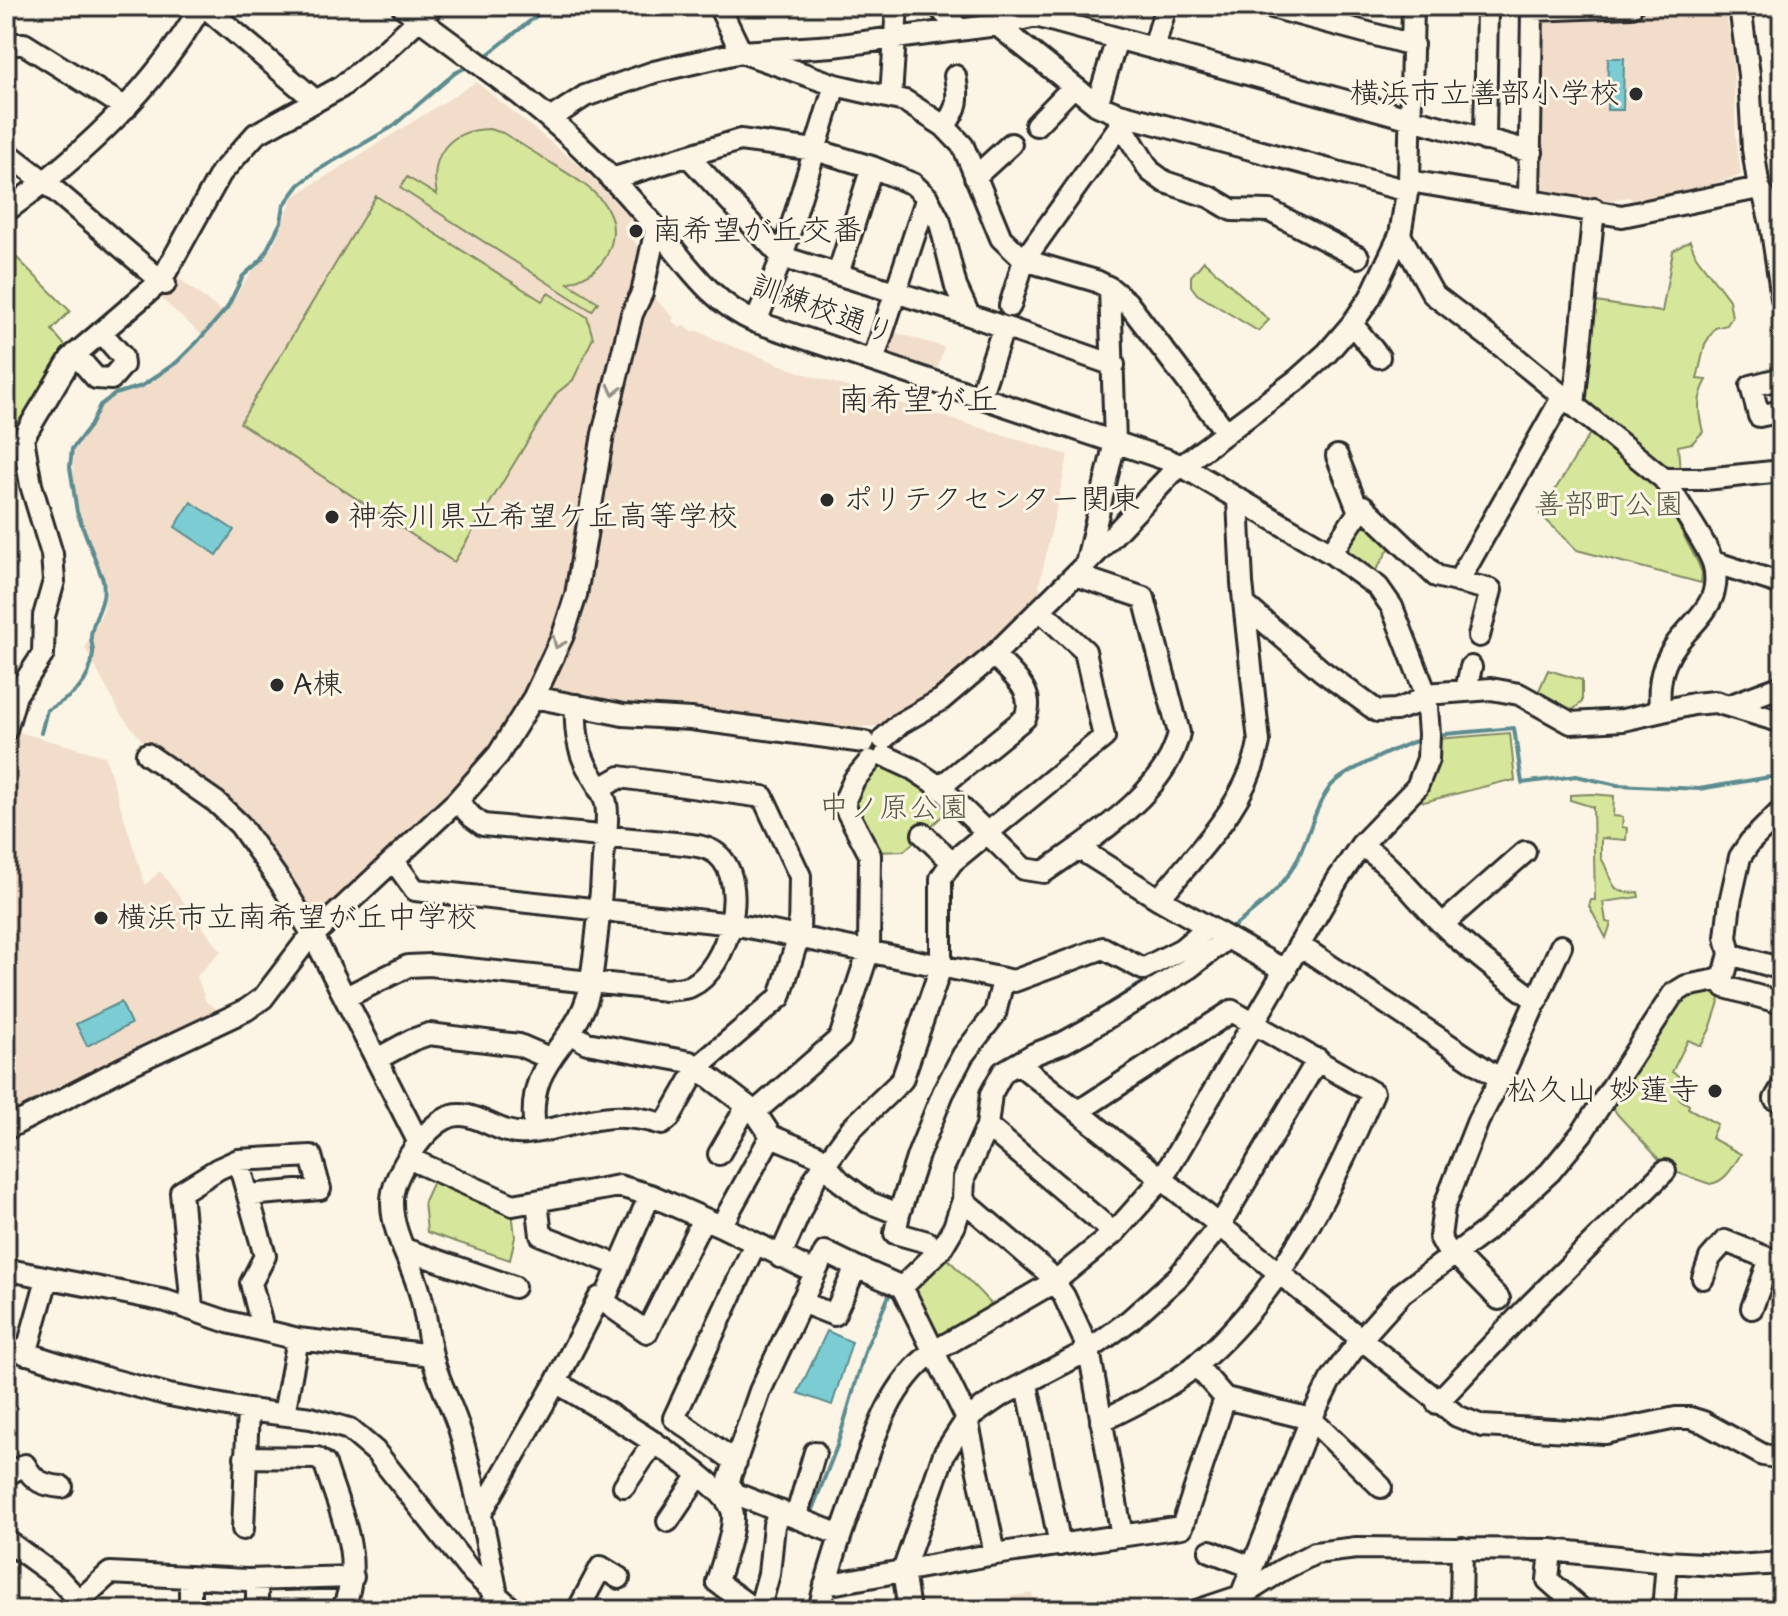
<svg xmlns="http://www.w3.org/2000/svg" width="1788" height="1616" viewBox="0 0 1788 1616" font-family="'Architects Daughter','Klee One',sans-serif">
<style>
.built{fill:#f1ddca}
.green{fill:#d6e79b;stroke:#808963;stroke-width:2}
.water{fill:#7ccdd3;stroke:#5c8c90;stroke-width:2}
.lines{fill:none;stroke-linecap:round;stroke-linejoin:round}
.stream{stroke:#5c8c90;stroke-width:4}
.minor-casing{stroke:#2b2b2b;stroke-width:26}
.minor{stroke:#fcf5e5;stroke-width:20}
.oneway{stroke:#949088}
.poi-dot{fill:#2b2b2b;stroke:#fcf5e5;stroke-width:3}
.labels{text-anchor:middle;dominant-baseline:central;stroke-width:6;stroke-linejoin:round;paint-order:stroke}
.poi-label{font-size:30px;fill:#2b2b2b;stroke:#fcf5e5;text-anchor:start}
.street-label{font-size:30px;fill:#2b2b2b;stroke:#fcf5e5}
.park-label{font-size:30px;fill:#565a47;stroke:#fcf5e5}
.neighbourhood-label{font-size:32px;fill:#2b2b2b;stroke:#fcf5e5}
</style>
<rect width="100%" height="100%" fill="#fcf5e5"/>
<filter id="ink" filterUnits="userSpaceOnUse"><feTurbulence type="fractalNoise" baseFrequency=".0125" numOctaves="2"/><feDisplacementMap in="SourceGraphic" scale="16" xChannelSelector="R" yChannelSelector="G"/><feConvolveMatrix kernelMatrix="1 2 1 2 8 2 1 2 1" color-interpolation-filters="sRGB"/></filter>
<g filter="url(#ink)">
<path class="built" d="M1636,6H1724L1733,53L1736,136L1741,175L1673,196L1635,201L1628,197L1615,199L1612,203L1538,191L1541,20L1545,17L1636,15Z
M476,82L580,166L631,219L623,227L642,251L556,638L497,746L454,794L314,926L239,810L150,750L121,715L85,648L104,609L107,587L86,536L73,485L74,449L92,427L101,406L117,395L145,387L167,372L205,338L157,295L173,274L225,314L245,281L274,244L293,197Z
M651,295L674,318L672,321L680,328L684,325L694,332L696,330L716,340L802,373L1068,455L1039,586L1046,596L962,679L889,722L876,726L844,728L751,723L627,710L548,693L542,688L636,315Z
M886,330L944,347L936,375L880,358Z
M15,731L105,756L145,885L160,871L221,951L197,976L206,1002L223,1013L6,1121V759Z
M1032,1593L1036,1610H969L967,1604Z"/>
<path class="green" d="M489,129L503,133C521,144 538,155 556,166C586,185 626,207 609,250C602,269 586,277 568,283L598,302L592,311L400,188L407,177L437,195C429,156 448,130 489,129Z
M376,196L542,301L548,293L587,317L593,338L573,380L557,393L454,562L240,423Z
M1690,241L1696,256L1729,300L1732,317L1727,325L1715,328L1705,344L1697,379L1707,380C1696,399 1698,412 1703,432L1692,443L1678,446L1680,472H1664L1645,461L1698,563L1702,573L1701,583L1577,550L1540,514L1599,419L1578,405L1589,301L1662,312L1673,251Z
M6,247L70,311L52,330L71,353L21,434L6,430Z
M1204,261L1269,320L1258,331L1197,294L1191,286V276Z
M1362,516L1394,541L1374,573L1344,552Z
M1548,670L1582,680V702L1567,715L1537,695Z
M1510,733L1515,781H1506L1424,802L1416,797L1436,739Z
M892,766L907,772L951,808L904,851L875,852L852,805L854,796L875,769Z
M1592,794L1614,796L1613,816L1623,817L1622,827L1627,828L1626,840L1601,838V858C1614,878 1607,896 1638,892L1639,897L1603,902L1606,922L1611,923L1606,938L1589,906L1591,900H1595L1593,807L1570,800V795Z
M1715,989L1721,996L1710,1029L1701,1046L1688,1040L1672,1072L1688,1081L1679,1099L1689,1105L1688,1108L1717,1124L1711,1138L1741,1154C1733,1166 1726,1182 1710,1184L1669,1170L1618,1115L1608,1101L1678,997Z
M434,1179L512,1210L515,1237L510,1260L427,1232L424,1201Z
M946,1257L997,1310L936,1346L909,1289Z"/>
<path class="water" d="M1608,58H1624L1623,110H1607Z
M191,502L234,530L217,555L175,527Z
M121,1002L131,1024L87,1046L76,1024Z
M827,1331L852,1342L832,1405L798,1393Z"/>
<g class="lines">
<path class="stream" d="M482,59L549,6
M41,733L47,710C72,697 90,685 93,654C94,648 90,641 91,635C94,614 107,604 103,580L77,512L70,467L72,449L90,426L100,405L115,394L142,386L177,362L198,341L227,308L243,276L262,259L281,222L284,205L299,185L318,170L392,127L455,73L471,65
M1434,735L1514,728L1522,783L1576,776L1617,785L1699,789L1782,775
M1229,930C1254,911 1283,889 1297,860C1309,836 1314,809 1330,787C1341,772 1403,745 1422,739
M1104,1008L1130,990L1175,965
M1040,1041L1076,1025
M952,1204L954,1185
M810,1515L837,1446L866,1348L891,1291"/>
<g class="minor-casing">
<path id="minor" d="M204,6L316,101
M402,6C465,55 532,98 589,155C613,179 637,205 659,231C688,266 713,304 756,322L1165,459L1182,466L1331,553L1378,587L1392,607L1426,694L1429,734L1428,759L1417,787L1361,845L1338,879L1162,1179L1114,1233L1054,1282L933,1352C887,1386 872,1444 854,1497C841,1534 828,1571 819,1610
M719,6L741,52L835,85L905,101L944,126L963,146L1001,238L1024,260L1096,281L1110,288L1127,302L1226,432
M938,6L960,30
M1268,6L1413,45
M1740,6L1749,75L1753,149L1759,188L1764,195L1771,224L1782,298
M997,25L1097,105L1116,113L1408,191
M6,44H24L126,108
M1154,48L1166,6
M891,97L897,6
M1097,105L1117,39
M550,119L585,96L654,72L741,52L833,46L997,25L1036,16L1532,152
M1121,124L1150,171L1165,182L1210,197L1232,210L1270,211L1358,257
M1036,125L1073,87
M944,126C959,109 959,97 955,76
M1485,140L1487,6
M6,152L45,182L165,284
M688,156L782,257L969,315L1114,365
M975,177L1011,144
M611,179L740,140L815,150L872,167L913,184L927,197L940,222L956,287L969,315
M1409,181L1622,216L1759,188
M1529,200L1532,10L1632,6
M6,211C83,155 154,89 201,6
M1400,235L1433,294L1505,349L1664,479H1705L1782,471
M838,274L872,167
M1010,306L1024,260L1121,124L1116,113
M756,322L782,257L835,85
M1352,324L1379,357
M75,354L96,378L111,379L123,365L122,356L101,332
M873,361L927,197
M1782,378L1751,386L1759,416L1782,411
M980,397L1003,329
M1574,406L1594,209
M1337,456L1359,512
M1331,553L1363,506L1436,576L1491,590L1479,636
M1087,560L1115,442L1110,288
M1713,562L1782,584
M1459,580L1562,398
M1245,605L1322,671L1377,711L1396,710L1413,704L1426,694L1491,689L1519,694L1571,723L1623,720L1693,704L1715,702L1782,722
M1466,690L1471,667
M534,697L623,715L691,719L864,742
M1731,705L1782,686
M1660,711C1659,693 1659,678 1666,662C1681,625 1724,612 1714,566C1709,546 1676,500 1664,479
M6,730L16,695L43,654L44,616L54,581L52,554L31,485L23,438L71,358L161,281L221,173L256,134L341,87L386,50L433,6
M883,739L901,723L941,700L994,655L1086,564L1172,473L1298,379L1327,353L1352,324L1370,298L1400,235L1409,181L1413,6
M147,754L216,802L240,825L282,885L313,935L418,1141
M885,756L913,769L940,787L1024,869L1044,872C1092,838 1166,793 1179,733L1144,598L1075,575
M940,787L1025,718C1037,691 1011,674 994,655
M923,834L952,862
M1361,845C1392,865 1415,897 1441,923C1471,952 1504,977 1537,1001
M1078,848L1159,899L1286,971
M394,861L415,890L733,924L1014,981L1103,948L1143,969L1182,949L1207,928
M1159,899C1197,852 1248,804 1259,742L1242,583L1238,500
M1443,924L1525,852
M1299,945L1500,1079
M1730,954L1782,969
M1725,987L1782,1003
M346,997L408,966L430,965L666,990C673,989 685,989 691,986C728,969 751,882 717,854C706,845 689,845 675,843L483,825L472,817L457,801
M571,1033L587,1043L690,1062L755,1112L771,1136L817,1155L840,1181L868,1202L899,1214L918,1155L943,1093L963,1055L995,1014L1003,980
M377,1059L412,1040L429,1034L519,1045L549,1058
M1019,1064L1457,1416L1482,1426L1605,1433L1676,1418H1690L1703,1422L1763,1455L1782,1458
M1775,1099L1782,1087
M1079,1111L1232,1011L1373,1093C1330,1194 1281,1294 1195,1366C1167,1389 1133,1406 1101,1421
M755,1112L840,1038L869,950L870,855L846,809L845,800L854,780L870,761
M987,1126L1114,1233
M6,1129L123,1068L246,1010L263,998L304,944L457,801L498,755L534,697L563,635L576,595L603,434L632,314L642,293L656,228
M535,1131C524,1054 582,1047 591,981C597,940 601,900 603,859C605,841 609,820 606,803C603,790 592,777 586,765C577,747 575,725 576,705
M719,1154L747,1106
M410,1159L513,1205L619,1186L650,1195L721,1226L814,1272
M238,1160L265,1256L251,1283L263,1330
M963,1200L1047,1272L1064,1296L1089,1350L1122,1536
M537,1202L541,1235L618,1265
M899,1214L895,1233L927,1242
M721,1226L771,1136
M404,1249L514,1287
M1455,1254L1499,1299
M780,1257L815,1178L851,1129L902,1080L941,967V878L952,862L1104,737L1085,651L1040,610
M1451,1257L1440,1237L1444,1207L1478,1121L1504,1072L1561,946
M856,1267L902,1287L967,1419L995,1554
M14,1271L166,1301L228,1322L298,1339L432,1355
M1703,1278L1710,1258L1725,1241L1770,1259
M902,1287L941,1249L954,1227L963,1200L964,1178L987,1126L991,1094L1003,1072L1034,1054L1063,1043L1092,1027L1189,968L1226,939
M599,1298L647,1332L703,1219
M801,1302L834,1315L856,1267L825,1252L760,1391L728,1483L736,1494L840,1535
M192,1308L181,1192L218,1169L238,1160L311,1156L320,1189L248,1195
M1752,1308L1770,1259L1782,1263
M6,1347L98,1376L169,1395L248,1410L311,1418L349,1429L375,1451L468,1568L513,1610
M26,1354L47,1279
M556,1382C588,1402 730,1481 733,1515C734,1533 722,1564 717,1582L755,1610
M1027,1385L1060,1545
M1225,1398L1311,1419L1381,1487
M1437,1403L1532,1303L1665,1171
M284,1414L298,1339
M245,1457L317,1458L325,1464C340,1513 366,1561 342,1610
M736,1462L674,1418L755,1244
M6,1475L25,1465C34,1482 43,1485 62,1487
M624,1486L654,1442
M481,1513L556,1382L599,1298L607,1294L650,1195
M796,1517L815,1452
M668,1521L699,1475
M243,1529L248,1410
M6,1540L58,1578L88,1610
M1551,1550L1548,1580L1582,1610
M1210,1551L1252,1567
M257,1580V1610
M825,1585L995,1554L1182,1527L1225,1398L1196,1365
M1241,1596L1311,1419L1330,1381L1360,1340L1402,1293L1486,1231L1550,1172L1582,1133L1673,994L1686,986L1717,980L1724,976L1730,954L1726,937L1730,902L1740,857L1750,842L1782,810
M80,1600L110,1573L247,1580L353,1577
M190,1610V1577
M486,1610L497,1595C487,1541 476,1488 461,1435C454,1408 438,1383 432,1355C427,1333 426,1311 419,1290C411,1261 392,1233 392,1203C391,1177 422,1131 445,1119C472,1104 497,1137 526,1133C582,1127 602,1106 662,1124L669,1118L698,1067L780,997L799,935L800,876L763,797L620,777L599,789
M578,1610L601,1567L619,1578
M759,1610L769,1574L774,1525L780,1511
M909,1610L903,1571L944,1454L967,1419L999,1397L1089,1350L1130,1320L1178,1277L1220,1225L1318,1059
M1199,1610L1241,1596L1282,1570L1315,1553L1357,1548L1551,1550L1667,1562L1734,1566L1782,1563
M1461,1610L1462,1548
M1663,1610L1667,1562"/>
</g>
<use href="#minor" class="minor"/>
</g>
<defs><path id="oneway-chevron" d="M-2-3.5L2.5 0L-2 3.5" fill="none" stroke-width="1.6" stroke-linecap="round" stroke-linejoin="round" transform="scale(2)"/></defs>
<g class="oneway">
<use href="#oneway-chevron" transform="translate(614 390) rotate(104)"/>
<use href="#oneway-chevron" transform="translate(558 643) rotate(114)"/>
</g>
</g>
<g class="poi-dot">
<circle cx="1636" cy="94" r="8"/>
<circle cx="636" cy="231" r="8"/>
<circle cx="827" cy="500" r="8"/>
<circle cx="332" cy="517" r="8"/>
<circle cx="277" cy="685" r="8"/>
<circle cx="101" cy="918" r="8"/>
<circle cx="1715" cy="1091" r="8"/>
</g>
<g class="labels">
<g class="poi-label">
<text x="1620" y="94" text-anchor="end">横浜市立善部小学校</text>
<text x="652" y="231">南希望が丘交番</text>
<text x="843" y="500">ポリテクセンター関東</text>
<text x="348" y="517">神奈川県立希望ケ丘高等学校</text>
<text x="293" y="685">A棟</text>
<text x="117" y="918">横浜市立南希望が丘中学校</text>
<text x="1699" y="1091" text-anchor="end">松久山 妙蓮寺</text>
</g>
<g class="street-label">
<text transform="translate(823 310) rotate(20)">訓練校通り</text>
</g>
<g class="park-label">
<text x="1609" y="505">善部町公園</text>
<text x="894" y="808">中ノ原公園</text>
</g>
<g class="neighbourhood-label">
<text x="918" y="400">南希望が丘</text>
</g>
</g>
<rect width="1788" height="1616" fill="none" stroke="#fcf5e5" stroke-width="32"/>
<rect x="16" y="16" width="1756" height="1584" fill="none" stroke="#2b2b2b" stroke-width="3" filter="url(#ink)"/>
</svg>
